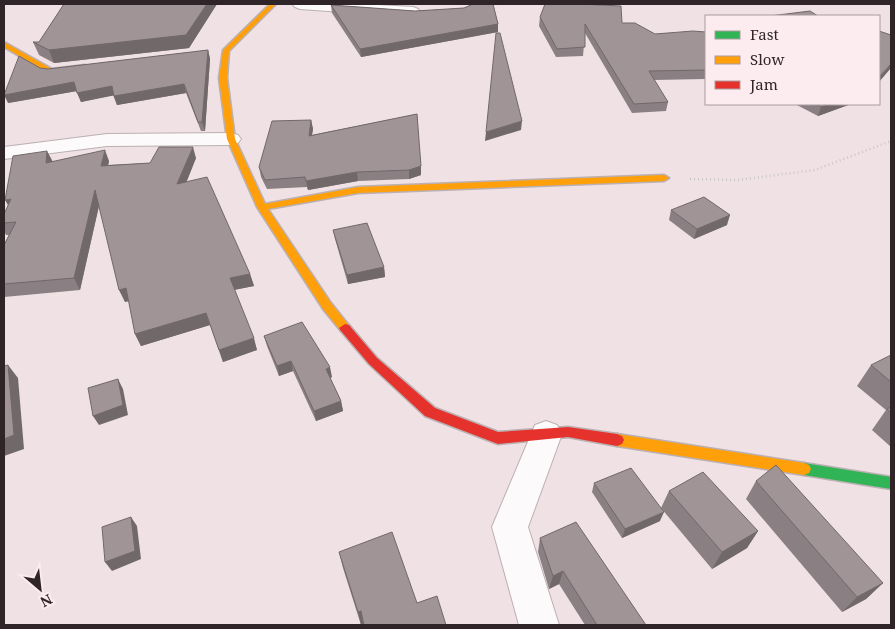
<svg xmlns="http://www.w3.org/2000/svg" width="895" height="629" viewBox="0 0 895 629" font-family="'Noto Serif',serif">
<style>
.lines{fill:none;stroke-linecap:round;stroke-linejoin:round}
.street-casing{stroke:#bbb0b2;stroke-width:2}
.fast-casing{stroke:#bbb0b2;stroke-width:3}
.slow-casing{stroke:#bbb0b2;stroke-width:3}
.jam-casing{stroke:#bbb0b2;stroke-width:3}
.path-far1{stroke:#cbc6c7;stroke-width:2;stroke-dasharray:0.5 2.5;stroke-linecap:butt}
.path{stroke:#cbc6c7;stroke-width:2.5;stroke-dasharray:1 3;stroke-linecap:butt}
.street{fill:#fdfafb;fill-rule:evenodd}
.fast{fill:#30b455;fill-rule:evenodd}
.slow{fill:#ff9f0a;fill-rule:evenodd}
.jam{fill:#e5322d;fill-rule:evenodd}
.wall{fill:#8a7f82}
.shaded-wall{fill:#71686a}
.building{fill:#a19497;stroke:#71686a}
</style>
<rect width="100%" height="100%" fill="#f0e1e4"/>
<g class="lines">
<g class="street-casing">
<path id="street" d="M292,4H361L413,7L418,9L421,12L418,15L413,17L300,9L295,7Z
M231,133L238,135L241,139L238,143L231,145L107,146L4,159V147L107,134Z
M546,421L557,425L562,434L528,527L559,625H519L492,527L535,425Z"/>
</g>
<g class="fast-casing">
<path id="fast" d="M804,463L891,477V489L804,475L799,473L797,469L799,465Z"/>
</g>
<g class="slow-casing">
<path id="slow" d="M270,4H276L229,51L227,78L235,139L265,204L358,187L664,175L669,178L664,181L358,193L268,209L331,303L351,328L345,332L341,331L323,309L257,207L227,139L219,78L223,50Z
M4,42L52,69L85,65L89,67L85,69L48,73L4,47Z
M617,434L804,463L809,465L811,469L809,473L804,475L617,446L612,444L610,440L612,436Z"/>
</g>
<g class="jam-casing">
<path id="jam" d="M345,324L349,325L377,358L435,408L498,432L568,427L617,434L622,436L624,440L622,444L617,446L568,437L498,444L425,416L369,364L341,331L339,328Z"/>
</g>
<path class="path-far1" d="M490,7L499,4"/>
<path class="path" d="M690,179L738,180L815,170L891,141"/>
<use href="#street" class="street"/>
<use href="#fast" class="fast"/>
<use href="#slow" class="slow"/>
<use href="#jam" class="jam"/>
</g>
<path class="wall" d="M64,4H217L189,48L54,63L39,55L33,42H39Z
M467,4H493L498,24V32L361,57L332,13L331,5L415,11L464,8L470,6Z
M540,17L622,23L655,34L706,32V80L705,79L654,80L668,102L666,111L632,113L585,33L583,56L556,57L539,26Z
M208,50L210,59L205,131H201L186,93L117,105L113,95L81,102L77,91L8,103L40,68L48,69Z
M795,104H851L818,116Z
M417,114L421,175L409,179L358,181L308,190L307,187L267,189L261,177L259,167L311,120L313,129L312,135Z
M196,158L186,182L250,274L254,286L234,290L257,350L223,362L210,325L141,346L135,334L129,301L125,302L99,206L80,290L4,297V245L9,235H6L4,231V214L52,161H109L108,165L150,163Z
M671,210L727,225L694,239L669,220Z
M333,230L384,267L385,277L348,284L335,239Z
M264,336L332,377L330,378L341,401L343,411L316,421L293,371L279,376L267,346Z
M891,355V447L872,430L886,410L857,386L871,365Z
M756,481L883,583L866,599L842,612L746,499Z
M594,483L660,521L622,538L592,492Z
M669,491L758,531L747,548L712,569L661,508Z
M540,538L646,625H585L559,584L549,589L538,552Z
M339,552L417,603L446,625H361L343,568Z"/>
<path class="shaded-wall" d="M207,4H217L189,48L54,63L49,50Z
M498,24V32L361,57L360,49Z
M208,50L210,59L205,131L202,122Z
M891,64V68L879,82V77Z
M74,82L77,91L8,103L4,95Z
M184,84L186,93L117,105L114,96Z
M112,86L116,95L81,102L77,93Z
M830,104H851L818,116L821,107Z
M311,120L313,129L310,145L309,136Z
M522,121L521,130L485,141L486,132Z
M193,147L196,158L181,196L177,184Z
M105,150L109,161L106,177L101,166Z
M47,151L53,162L46,163Z
M421,166V175L409,179V170Z
M357,172L358,181L308,190L306,181Z
M95,190L100,201L80,290L74,278Z
M11,199L12,212L5,200Z
M730,215L727,225L694,239L697,229Z
M384,267L385,277L348,284L347,275Z
M250,274L254,286L233,290L230,278Z
M126,288L132,300L125,302L119,290Z
M206,313L210,325L141,346L135,334Z
M254,338L257,350L223,362L219,350Z
M291,361L293,371L279,376L277,366Z
M8,365L18,378L24,449L4,456V439Z
M330,367L332,377L327,379L326,369Z
M118,379L123,389L128,415L99,425L93,416Z
M341,401L343,411L316,421L314,411Z
M664,512L660,521L622,538L625,529Z
M131,517L137,526L141,559L112,571L105,562Z
M758,531L747,548L712,569L722,552Z
M563,571L559,584L549,589L553,576Z
M883,583L866,599L842,612L857,597Z
M361,611L364,625H361L358,612Z"/>
<path class="building" d="M64,4H207L186,35L49,50L33,42H39Z
M471,4H493L498,24L360,49L331,5L415,11L464,8L471,5Z
M545,4H579L621,6L622,23H635L655,34L693,31L706,32V70L649,71L668,102L634,104L585,24V47L557,49L540,17Z
M810,11L818,16H770Z
M879,31L891,35V64L879,77Z
M496,33H500L522,121L486,132Z
M208,50L202,122H198L184,84L114,96L112,86L77,93L74,82L4,95L19,56L40,68L48,69Z
M816,104H830L821,107Z
M417,114L421,166L409,170L357,172L306,181L305,177L265,180L259,167L272,121L311,120L309,136Z
M159,147H193L177,184L207,177L250,274L230,278L254,338L219,350L206,313L135,334L126,288L119,290L95,190L74,278L4,284V245L16,222L4,223V214L11,199L5,200L13,156L47,151L46,163L105,150L101,166L150,163Z
M704,197L730,215L697,229L671,210Z
M367,223L384,267L347,275L333,230Z
M302,322L330,367L326,369L341,401L314,411L291,361L277,366L264,336Z
M891,355V382L871,365Z
M8,365L14,435L4,439V366Z
M118,379L123,405L93,416L88,388Z
M891,407V413L887,409Z
M776,465L883,583L857,597L756,481Z
M631,468L664,512L625,529L594,483Z
M703,472L758,531L722,552L669,491Z
M131,517L135,551L105,562L102,527Z
M576,522L646,625H597L563,571L553,576L540,538Z
M392,532L417,603L437,596L446,625H364L361,611L358,612L339,552Z"/>
<rect width="895" height="629" fill="none" stroke="#2f2528" stroke-width="10"/>
<rect x="705" y="15" width="175" height="90" fill="#fcebef" stroke="#aa9c9f"/>
<rect x="715" y="31" width="25" height="8" fill="#30b455" stroke="#aa9c9f"/>
<text x="750" y="40" font-size="15" fill="#2f2528">Fast</text>
<rect x="715" y="56" width="25" height="8" fill="#ff9f0a" stroke="#aa9c9f"/>
<text x="750" y="65" font-size="15" fill="#2f2528">Slow</text>
<rect x="715" y="81" width="25" height="8" fill="#e5322d" stroke="#aa9c9f"/>
<text x="750" y="90" font-size="15" fill="#2f2528">Jam</text>
<g transform="translate(40 589) rotate(152)" stroke="#fcebef" stroke-width="4" paint-order="stroke">
<path d="M0-4L9 19L0 12L-9 19Z" fill="#2f2528"/>
<text y="-8" font-size="14" font-weight="bold" text-anchor="middle" fill="#2f2528">N</text>
</g>
</svg>
